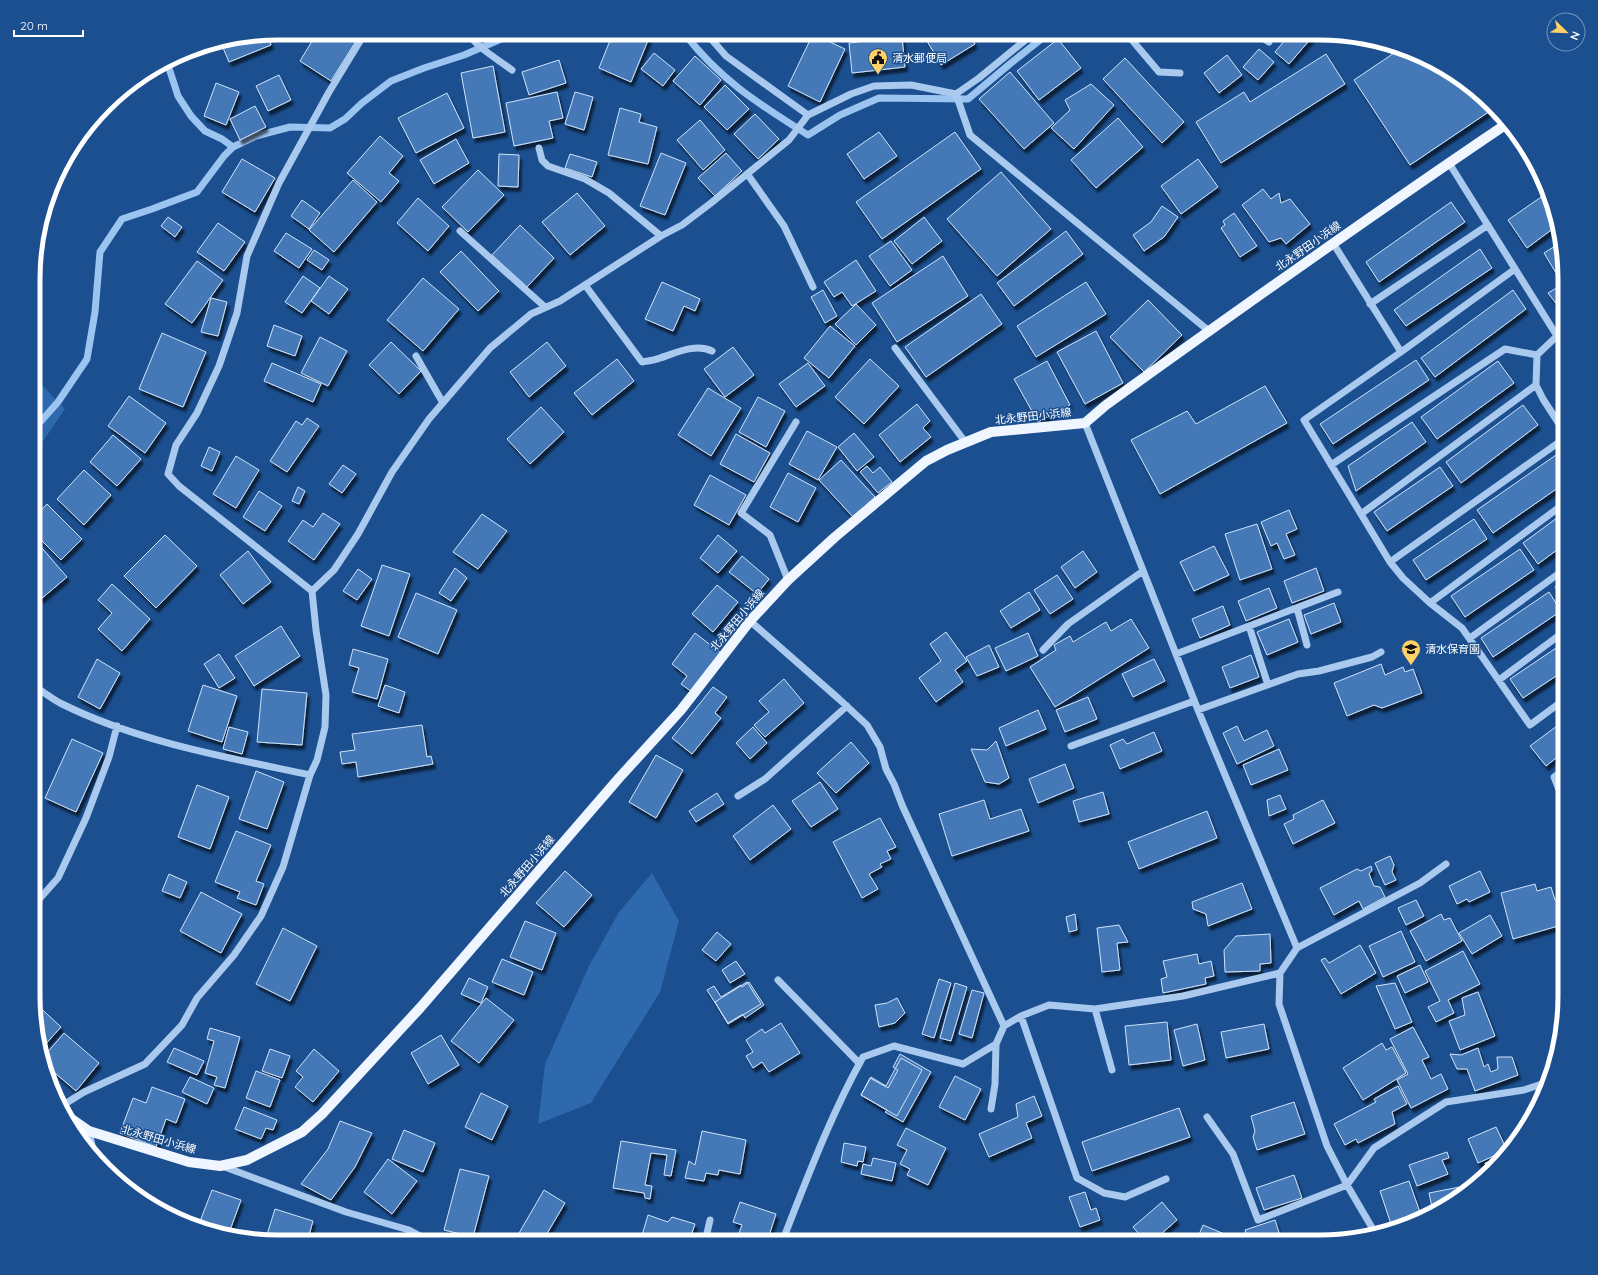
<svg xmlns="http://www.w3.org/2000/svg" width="1598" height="1275" viewBox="0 0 1598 1275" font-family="Quicksand,'Noto Sans JP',sans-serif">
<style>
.green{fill:#2e69ad}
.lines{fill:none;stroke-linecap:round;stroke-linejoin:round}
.stream{stroke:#9cc4f0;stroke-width:7}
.building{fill:#4478b7;stroke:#cfe3fa;filter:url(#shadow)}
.minor{stroke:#a9c9ee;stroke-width:7}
.major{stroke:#f0f6ff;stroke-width:10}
.labels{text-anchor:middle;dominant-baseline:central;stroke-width:3;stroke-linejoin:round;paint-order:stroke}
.poi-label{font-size:11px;fill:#fff;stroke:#1b4f8f;text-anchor:start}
.street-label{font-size:11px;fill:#fff;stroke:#1b4f8f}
.rim{fill:none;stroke:#fff;stroke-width:5}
</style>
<defs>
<filter id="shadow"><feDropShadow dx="2.5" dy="4.5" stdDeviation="1" flood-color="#0009"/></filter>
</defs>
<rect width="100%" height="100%" fill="#1b4f8f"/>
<path class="green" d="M35,378L65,409L35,453Z
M652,873L679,921L660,992L591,1103L538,1124L545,1064L589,966L619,912Z"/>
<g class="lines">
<path class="stream" d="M684,33C721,81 759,104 808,135L840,115L879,98L968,99L1011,63L1049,33
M168,65L178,96L191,116L205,131L222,139L233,147
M35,428L58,402L87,359L95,312L100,252L122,219L152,209L197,192L224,156L233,147L256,136L290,127L330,128L345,119L362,103L391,81L424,68L464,55L515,33"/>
</g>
<path class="building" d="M317,33H361L331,81L300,61Z
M613,33H651L631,82L599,68Z
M927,33H969L975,44L941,65L924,36Z
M1291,33L1314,35L1289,64L1275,52Z
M813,34L845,49L820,102L788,86Z
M268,35L271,45L229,62L221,43Z
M902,37L905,67L852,73L849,43Z
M1058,39L1081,68L1039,100L1017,71Z
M1259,49L1274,62L1258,80L1243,67Z
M1400,49L1413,52L1481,94L1493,109L1410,165L1354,80Z
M654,53L675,70L663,86L641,69Z
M1326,54L1345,84L1221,163L1196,122L1244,92L1250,102Z
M1227,55L1242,75L1219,93L1204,73Z
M695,56L721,80L700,105L673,81Z
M1125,58L1184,122L1162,143L1103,79Z
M559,60L566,83L529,95L522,72Z
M493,66L505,132L473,138L461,73Z
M1010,72L1054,123L1024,149L979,99Z
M279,75L291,100L268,111L256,86Z
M216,83L239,92L226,125L204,116Z
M1091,84L1114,105L1074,149L1051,128L1070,110L1065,100Z
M725,85L749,109L727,130L704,107Z
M557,92L563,118L549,121L553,138L514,146L506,103Z
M575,92L593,97L584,130L565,124Z
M447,93L464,128L416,153L398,118Z
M255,106L266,127L240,140L230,119Z
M620,108L641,114L639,122L657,127L648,164L608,155Z
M755,114L779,139L758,159L734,134Z
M1118,118L1143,147L1096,188L1071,160Z
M700,120L725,150L703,170L677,140Z
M879,132L897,156L864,179L847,154Z
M955,132L981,169L882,239L856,202Z
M380,136L403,156L389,173L399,181L381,202L347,173Z
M456,139L469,163L434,184L420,160Z
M661,153L686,163L665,215L640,206Z
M726,153L742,171L715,196L698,178Z
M499,154L519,155L518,187L498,186Z
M570,154L597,162L592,177L565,168Z
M242,159L275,178L255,212L222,192Z
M1198,159L1218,187L1181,214L1161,186Z
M478,170L504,195L468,232L442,207Z
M1001,172L1051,229L997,276L947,219Z
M353,180L377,202L334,252L309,230Z
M1263,189L1271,199L1279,193L1281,203L1290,199L1310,224L1286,244L1281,238L1269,242L1242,205Z
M577,193L605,226L570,255L542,222Z
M1547,193L1557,216L1558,225L1527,248L1508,220Z
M418,198L449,226L428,251L397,223Z
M302,200L320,213L309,229L291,216Z
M1451,202L1465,222L1379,282L1366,262Z
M1162,206L1178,217L1164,237L1144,251L1133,235L1151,222Z
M1234,213L1257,246L1240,257L1221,228L1225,225L1223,221Z
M168,217L182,227L175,237L161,226Z
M924,217L942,241L912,264L894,241Z
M218,223L245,242L224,271L197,252Z
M520,225L554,258L527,287L492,255Z
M1066,231L1083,254L1014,306L997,283Z
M286,233L312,249L299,268L274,251Z
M891,241L912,270L890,286L869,256Z
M1560,243L1564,275L1559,278L1544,253Z
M1480,249L1492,268L1406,326L1394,310Z
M314,250L329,260L322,270L307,260Z
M461,251L499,291L478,311L440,272Z
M943,256L968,296L897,342L872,303Z
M856,260L876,291L852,306L842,292L834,297L824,282Z
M197,261L223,280L192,323L165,304Z
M303,276L320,288L302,313L285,302Z
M329,276L348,289L329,314L311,301Z
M423,278L459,309L423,351L387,320Z
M662,282L700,299L695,311L684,306L673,331L645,319Z
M1086,282L1106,314L1036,357L1017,326Z
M1565,283V315L1548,293Z
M823,290L837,316L825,323L811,297Z
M1513,290L1526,309L1435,377L1421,358Z
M981,294L1002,324L926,377L905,347Z
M211,298L227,302L218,336L201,332Z
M1148,300L1182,335L1144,372L1110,337Z
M856,304L876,325L856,345L835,324Z
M274,325L302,336L295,356L267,346Z
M830,326L855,346L829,378L804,358Z
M1096,331L1123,383L1085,404L1057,352Z
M162,333L206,352L183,407L139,389Z
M320,337L347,351L328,386L301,373Z
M391,342L421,371L399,394L369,365Z
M547,342L566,366L529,397L510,372Z
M733,347L754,375L725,397L704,369Z
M617,359L634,381L592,415L574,393Z
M870,359L899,386L864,424L835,397Z
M1416,360L1429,380L1333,444L1320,424Z
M1047,361L1070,405L1038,422L1014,379Z
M1498,361L1514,383L1437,439L1421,417Z
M272,363L321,384L313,402L264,381Z
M808,363L825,386L796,407L779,384Z
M1265,386L1287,423L1160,494L1131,440L1187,411L1196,424Z
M708,388L741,408L711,456L678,435Z
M129,396L166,423L145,453L108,426Z
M758,397L785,411L766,447L739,432Z
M917,404L930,421L923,428L931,437L900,462L879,435Z
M1523,405L1538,425L1461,483L1446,462Z
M541,407L564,432L530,464L507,439Z
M307,418L319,426L287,472L270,461L296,421L302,425Z
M1412,422L1426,442L1356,491L1348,466Z
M807,431L837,447L818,480L789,464Z
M854,433L874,457L857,471L838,447Z
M736,434L770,453L754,482L720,464Z
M113,435L141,459L117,486L90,462Z
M209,447L220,452L212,471L201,466Z
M1556,455L1565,468V483L1493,533L1477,510Z
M236,456L259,470L236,508L213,494Z
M841,460L875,497L853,517L819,480Z
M343,465L356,474L342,493L329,484Z
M867,466L873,473L880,467L892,482L878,493L860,472Z
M1440,467L1453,486L1387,531L1374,512Z
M84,470L111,495L84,525L57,499Z
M788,473L816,488L798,522L770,507Z
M710,475L746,495L729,525L694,505Z
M298,487L305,491L299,504L292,501Z
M259,491L282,506L265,531L243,517Z
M47,504L82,539L61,560L35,534V517Z
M1289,510L1297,529L1286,534L1295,555L1284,559L1277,543L1271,546L1261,522Z
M1565,512V544L1538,564L1523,543Z
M323,513L340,524L314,560L288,541L303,520L313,527Z
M482,514L507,531L478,569L453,552Z
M1474,519L1487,539L1426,580L1413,560Z
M1257,524L1272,569L1240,580L1225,534Z
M165,535L197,566L156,608L124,576Z
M718,535L737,551L718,573L700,558Z
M35,540L67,577L41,599L34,591Z
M1214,546L1229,575L1194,591L1180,562Z
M1520,549L1534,570L1465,617L1451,596Z
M248,551L271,582L243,604L220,575Z
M1083,551L1097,572L1075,588L1061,567Z
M742,556L769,579L757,594L729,572Z
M382,565L410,574L389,636L361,626Z
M455,568L467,578L451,601L439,593Z
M1316,568L1324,591L1292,603L1284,581Z
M358,569L372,579L357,600L343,591Z
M1057,575L1073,599L1050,614L1034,590Z
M1565,580V601L1555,587Z
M112,584L150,619L122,651L98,629L112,613L98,600Z
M717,585L738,602L713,632L692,614Z
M1269,588L1277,608L1246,621L1238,601Z
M1029,592L1040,610L1011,628L1000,611Z
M1549,592L1561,611L1493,657L1481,638Z
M416,593L457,610L438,654L398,637Z
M34,599L39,605L34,609Z
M1334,603L1341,622L1311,634L1304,615Z
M1223,606L1230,625L1200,638L1192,619Z
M1131,619L1149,648L1055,707L1030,667L1056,650L1054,645L1070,636L1073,642L1106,622L1111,631Z
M1289,619L1298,642L1267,655L1257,632Z
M281,626L300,656L254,686L235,656Z
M946,632L967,661L955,670L963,682L936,702L919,678L941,661L930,644Z
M695,633L721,653L692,692L681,684L687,676L672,664Z
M1028,633L1038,656L1006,671L995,648Z
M1565,642V670L1523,698L1510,679Z
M989,645L999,667L977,676L966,657Z
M353,649L388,659L377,699L352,692L359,668L349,665Z
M219,654L235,678L219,688L204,664Z
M1251,655L1259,677L1230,688L1222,667Z
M97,659L120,673L100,709L78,697Z
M1154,659L1165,681L1133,697L1122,674Z
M1381,664L1385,675L1403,667L1405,672L1413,669L1422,693L1382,708L1374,705L1347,716L1334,683Z
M784,679L804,703L765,737L754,725L769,712L759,701Z
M203,685L237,696L222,742L188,731Z
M385,685L405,692L399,713L378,706Z
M713,687L727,697L715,713L721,718L692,754L672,738Z
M262,689L307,693L302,745L257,742Z
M1088,697L1097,719L1065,732L1056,710Z
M1038,710L1046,729L1006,746L999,728Z
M1565,720V751L1546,766L1530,746Z
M422,725L427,757L431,756L433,764L358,777L356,762L342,764L340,752L355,750L352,734Z
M1237,726L1244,741L1267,730L1274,746L1237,764L1223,733Z
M229,727L248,732L242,754L223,749Z
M753,727L767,743L750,759L736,743Z
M1154,732L1162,751L1120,769L1110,745L1123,739L1127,744Z
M72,739L103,753L76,812L45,798Z
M996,741L1009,778L999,784L985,782L971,749L987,750Z
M851,742L869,763L836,793L817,773Z
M1279,749L1288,770L1251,785L1243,765Z
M656,755L683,770L656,818L629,802Z
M1065,764L1074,788L1038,803L1029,779Z
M256,771L284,782L267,829L239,819Z
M1565,779V788L1560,782Z
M820,782L838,809L811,827L792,801Z
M197,785L229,797L210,849L178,837Z
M1103,792L1109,814L1079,822L1073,801Z
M717,793L724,804L696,822L689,811Z
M1280,795L1286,809L1269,816L1267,800Z
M984,800L990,819L1021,809L1029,831L952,856L939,814Z
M1323,800L1335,823L1293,844L1284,824L1294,819L1293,815Z
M773,805L791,829L750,860L733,836Z
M1207,811L1217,838L1139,869L1128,842Z
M880,818L896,847L887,851L891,859L880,864L882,867L869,874L878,889L862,898L833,842Z
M236,831L271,845L256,881L264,884L256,905L237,898L240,892L215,882Z
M1390,856L1394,865L1392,872L1396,880L1385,885L1375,863Z
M1371,866L1372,870L1369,874L1374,886L1380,887L1385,897L1363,909L1359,901L1334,915L1320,888L1357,869L1361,871Z
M565,871L592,895L564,927L536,903Z
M1480,871L1490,892L1469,902L1467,899L1457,904L1449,886Z
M169,874L187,882L180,898L162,891Z
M1242,883L1252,909L1208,926L1206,914L1193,909L1192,902Z
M1535,884L1537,891L1551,887L1555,900L1565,897V924L1513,939L1501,893Z
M201,892L242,914L221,953L180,931Z
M1416,900L1424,916L1406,925L1398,908Z
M1075,914L1077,930L1069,932L1066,917Z
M1441,914L1444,920L1450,918L1462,941L1426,961L1410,931Z
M1490,915L1502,936L1472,954L1459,933Z
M525,921L556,933L542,970L510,957Z
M1119,925L1128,942L1117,943L1120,970L1102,972L1097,928Z
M283,928L317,946L290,1001L256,984Z
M1401,931L1415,962L1383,977L1369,946Z
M717,932L731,944L716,961L702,950Z
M1270,934L1271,963L1260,964V971L1225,972L1224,950L1236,936Z
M1360,945L1376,973L1341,994L1321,960L1325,958L1329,963Z
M1463,951L1480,984L1448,1000L1454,1013L1436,1022L1428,1007L1440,1001L1425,971Z
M1197,954L1199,964L1211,961L1214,976L1205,978L1206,984L1163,993L1161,979L1167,977L1163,961Z
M502,959L533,972L524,995L492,982Z
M736,961L745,974L730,983L722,970Z
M1420,965L1428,982L1405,993L1397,976Z
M469,978L488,987L481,1003L461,994Z
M939,979L951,983L934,1038L922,1034Z
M747,982L761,1004L728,1024L715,1002Z
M749,982L764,1005L745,1018L743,1014L728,1023L707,990L714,986L721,997L741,985L742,987Z
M955,983L967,987L951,1041L940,1038Z
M1395,983L1412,1022L1395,1029L1376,986Z
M972,990L984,993L972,1038L959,1034Z
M1478,992L1495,1036L1460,1050L1449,1021L1465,1015L1462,998Z
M486,998L514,1020L479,1063L451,1041Z
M897,998L905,1013L895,1023L879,1027L875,1005L887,1003Z
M34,1002L61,1027L43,1047L34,1012Z
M1167,1022L1171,1060L1129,1065L1125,1026Z
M781,1023L800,1053L769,1072L762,1062L753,1068L746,1056L753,1052L746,1040L762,1029L765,1033Z
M1197,1024L1205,1060L1183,1066L1174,1030Z
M1264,1024L1269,1049L1226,1058L1221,1032Z
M1413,1027L1429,1057L1422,1060L1431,1079L1441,1074L1448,1089L1411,1108L1397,1080L1408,1074L1390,1039Z
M210,1028L240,1037L225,1088L214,1085L217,1077L205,1073L214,1041L207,1039Z
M64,1033L99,1063L76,1091L48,1067L45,1055Z
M441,1035L459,1065L428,1084L411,1053Z
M1382,1043L1386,1050L1392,1047L1406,1073L1363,1100L1343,1068Z
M174,1048L204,1061L197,1075L167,1062Z
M1478,1048L1484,1067L1488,1064L1491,1072L1498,1069L1497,1057H1512L1518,1075L1475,1091L1467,1069H1457L1450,1054L1461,1055Z
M270,1049L290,1056L282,1078L262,1071Z
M314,1049L339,1071L313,1102L295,1087L303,1077L296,1071Z
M900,1054L931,1072L903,1122L885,1112L887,1110L861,1095L870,1078L888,1088L898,1070L893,1067Z
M901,1058L922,1070L897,1116L861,1095L871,1077L886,1086Z
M256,1071L280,1080L270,1107L246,1098Z
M955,1076L981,1089L965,1120L939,1107Z
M190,1077L214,1088L207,1104L182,1092Z
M1398,1086L1407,1104L1392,1112L1395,1124L1358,1143L1356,1139L1345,1145L1334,1124L1376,1102L1374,1099Z
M152,1087L185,1099L176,1123L166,1119L156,1147L120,1133L133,1098L146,1103Z
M481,1093L508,1106L492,1140L465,1127Z
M1034,1096L1042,1116L1026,1123L1032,1138L989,1157L979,1134L1018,1117L1016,1104Z
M1294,1102L1305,1134L1257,1150L1253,1137L1255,1131L1251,1116Z
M244,1107L277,1120L273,1130L266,1128L261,1139L235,1129Z
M1179,1108L1190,1137L1092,1171L1082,1142Z
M340,1121L372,1133L355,1167L331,1200L301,1184L328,1149Z
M1496,1127L1507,1150L1478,1163L1468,1139Z
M906,1128L946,1148L928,1185L907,1175L910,1169L900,1164L907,1150L897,1145Z
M404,1130L435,1143L423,1172L392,1159Z
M702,1131L746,1140L740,1174L719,1170L718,1175L706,1173L704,1181L685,1178L689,1161L695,1165Z
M621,1141L676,1150L671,1176L664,1175L667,1155L651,1153L645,1185L652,1186L650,1199L645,1198L644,1193L613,1188Z
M844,1143L866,1147L863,1162L858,1161L857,1166L841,1162Z
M1447,1152L1449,1158L1442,1160L1448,1174L1417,1186L1409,1165Z
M1504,1157V1158L1488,1172L1485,1163Z
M873,1158L896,1163L892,1181L861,1174L863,1164L871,1166Z
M388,1159L417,1181L392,1214L364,1192Z
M460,1169L489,1176L473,1237L444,1230Z
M1294,1175L1302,1198L1264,1210L1256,1188Z
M1409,1181L1422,1218L1413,1223L1392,1227L1380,1191Z
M1475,1184L1456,1200L1433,1212L1429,1193Z
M212,1190L241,1200L229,1233L199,1224Z
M544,1190L565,1203L542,1242H517L515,1240Z
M1085,1192L1091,1210L1096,1208L1100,1220L1080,1227L1069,1197Z
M740,1202L776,1214L767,1242L739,1233L742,1225L733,1222Z
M1162,1202L1177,1220L1152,1242H1146L1133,1227Z
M275,1209L313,1221L307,1242L265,1241Z
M648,1215L668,1222L672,1217L695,1224L689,1242H640Z
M1275,1220L1282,1242H1249L1245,1230Z
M1203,1225L1243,1242H1196Z
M737,1236L754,1242H735Z
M1166,1237L1178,1241V1242H1165Z"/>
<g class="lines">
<path class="minor" d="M468,33C476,47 499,60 512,70
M706,33L726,56L808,115
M1126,33L1159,72L1180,73
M1255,33L1269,42
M956,94L970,135L1209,331
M539,148L542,160L548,166L585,179L609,193L661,236
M1449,163L1557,336L1537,355L1536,385L1543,399L1565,433
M748,175L784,226L813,287
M460,231L545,307
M1333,243L1401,352L1304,420L1390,562L1565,438
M585,285L642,362C648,361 655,360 660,358C676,353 695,343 712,351
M1370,304L1488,225
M895,348L966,443
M1401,352L1515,269
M416,356L443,403
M1085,423L1198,710L1297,948L1280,973L1279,1004L1327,1146L1347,1185L1374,1231
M1331,465L1505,349L1537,355
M1361,514L1536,385
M1390,562L1403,578L1430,603L1565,503
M788,580L770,535L741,513L796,422
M312,591L334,570L358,534L392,472L429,419L490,348L531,314L560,301L661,236L682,225L711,203L789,140L808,115L851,94L874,86L911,85L956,94L979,78L1034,33
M1430,603L1462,628L1530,725L1565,699
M1297,608L1307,645
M750,621L839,699L867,725L880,747L886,769L894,784L902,805L1004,1026L1021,1016L1049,1005L1095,1009L1183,996L1280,973
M1249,626L1268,685
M1470,638L1565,569
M1043,650L1068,624L1143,571
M1176,654L1338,592
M1499,680L1565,631
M34,686C42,691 51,698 60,703C138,742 226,757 310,775
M1198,710L1298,674L1319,671L1372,657L1381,652
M1071,746L1194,701
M738,796L765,779L847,706
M1565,805L1554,777L1565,769
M34,905L58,878L86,818L109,757L117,726
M1297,948L1420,883L1446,864
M778,980L859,1063
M1095,1009L1112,1070
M1021,1016L1077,1178L1104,1193L1125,1197L1166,1179
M60,1107L84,1092L145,1064L182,1025L197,998L234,955L261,916L283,867L310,775L317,760L325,727L326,695L316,630L312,591L179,486L168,474L176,445L197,413L219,366L237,313L247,256L279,183L329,92L365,33
M991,1109L995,1084L996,1044
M1207,1117L1233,1154L1258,1220L1347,1185L1374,1148L1446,1102L1524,1090L1548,1082
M89,1131L93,1150
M222,1166L346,1212L409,1230L431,1242
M705,1242L710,1220
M782,1242C806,1181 831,1114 863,1057L894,1046L963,1064L996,1044L1004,1026"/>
<path class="major" d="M66,1115L89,1131L189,1162L220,1166L247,1160L302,1132L322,1114L420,1008L619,778L681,710L750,621L788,580L835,537L926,461L947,450L991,432L1085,423L1106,405C1238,310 1370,216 1505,125"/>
</g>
<defs>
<g id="civic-pin" transform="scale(1)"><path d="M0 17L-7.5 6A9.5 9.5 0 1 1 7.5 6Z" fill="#ffd166" stroke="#1b4f8f"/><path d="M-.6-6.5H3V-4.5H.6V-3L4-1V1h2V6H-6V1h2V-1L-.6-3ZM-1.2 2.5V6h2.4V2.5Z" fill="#111"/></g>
<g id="school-pin" transform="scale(1)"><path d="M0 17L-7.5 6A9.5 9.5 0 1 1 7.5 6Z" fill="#ffd166" stroke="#1b4f8f"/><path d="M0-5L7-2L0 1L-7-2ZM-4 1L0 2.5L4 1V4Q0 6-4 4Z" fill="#111"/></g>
</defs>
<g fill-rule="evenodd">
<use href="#civic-pin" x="878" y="58"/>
<use href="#school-pin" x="1411" y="649"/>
</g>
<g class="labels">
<g class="poi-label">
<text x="892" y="58">清水郵便局</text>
<text x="1425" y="649">清水保育園</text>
</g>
<g class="street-label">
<text transform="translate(1308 246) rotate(-35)">北永野田小浜線</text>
<text transform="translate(1033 416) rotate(-6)">北永野田小浜線</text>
<text transform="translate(737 620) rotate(-50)">北永野田小浜線</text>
<text transform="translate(527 866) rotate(-49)">北永野田小浜線</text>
<text transform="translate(159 1139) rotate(16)">北永野田小浜線</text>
</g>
</g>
<path d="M0 0H1598V1275H0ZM279 40H1319A239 239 0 0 1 1558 279V996A239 239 0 0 1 1319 1235H279A239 239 0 0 1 40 996V279A239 239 0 0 1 279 40Z" fill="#1b4f8f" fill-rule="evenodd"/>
<path class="rim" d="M279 40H1319A239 239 0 0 1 1558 279V996A239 239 0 0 1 1319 1235H279A239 239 0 0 1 40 996V279A239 239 0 0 1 279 40Z"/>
<g transform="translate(1566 32) rotate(113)"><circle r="19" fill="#1b4f8f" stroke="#7695bc"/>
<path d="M0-3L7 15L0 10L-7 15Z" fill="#ffd166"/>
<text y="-6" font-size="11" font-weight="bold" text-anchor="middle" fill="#ffffff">N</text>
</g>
<path d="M14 30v6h69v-6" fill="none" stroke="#ffffff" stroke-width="2"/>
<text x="20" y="30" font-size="12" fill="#ffffff" stroke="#1b4f8f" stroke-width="3" paint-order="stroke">20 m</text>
</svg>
